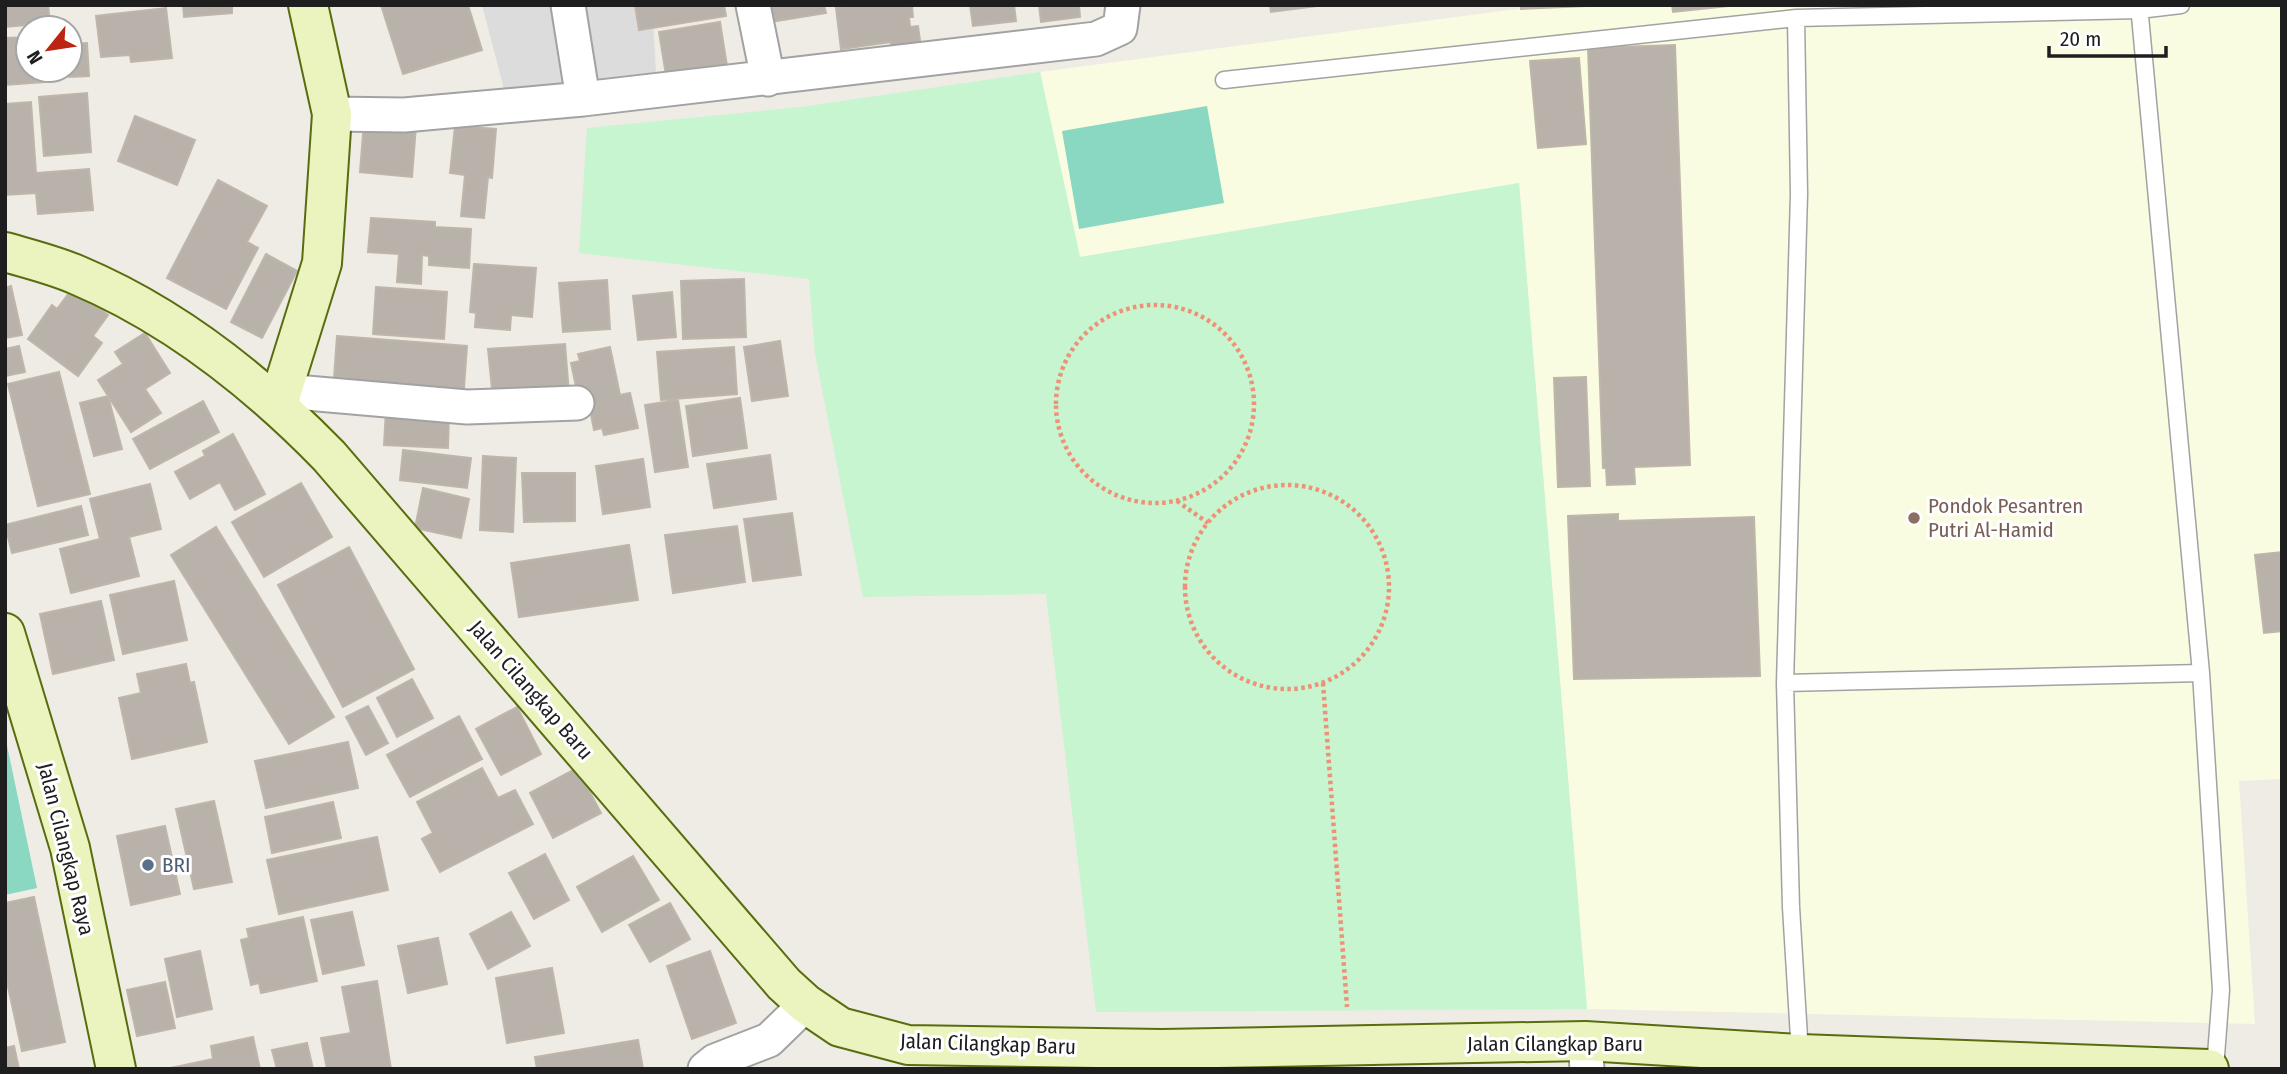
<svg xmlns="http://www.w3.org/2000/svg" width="2287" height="1074" viewBox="0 0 2287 1074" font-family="'Fira Sans Condensed',sans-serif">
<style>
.residential{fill:#dcdcdc}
.education{fill:#f9fce1}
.park{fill:#c6f5cf}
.pitch{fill:#8ad7c2}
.building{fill:#b8b2ab;stroke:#bfb5a9;stroke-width:2}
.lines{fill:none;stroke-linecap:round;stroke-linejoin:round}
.lane-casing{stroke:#a2a2a2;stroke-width:19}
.street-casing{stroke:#a2a2a2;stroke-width:37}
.secondary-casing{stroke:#586d0e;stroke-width:42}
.path{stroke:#ee9177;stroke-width:4.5;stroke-dasharray:3.5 3.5;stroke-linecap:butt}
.lane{stroke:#fff;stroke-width:16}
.street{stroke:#fff;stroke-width:33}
.secondary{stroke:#ebf4be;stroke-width:38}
.education-dot{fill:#8d6e63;stroke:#fff;stroke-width:2.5}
.service-dot{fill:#5c6f8a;stroke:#fff;stroke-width:2.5}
.labels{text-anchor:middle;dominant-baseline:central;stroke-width:6;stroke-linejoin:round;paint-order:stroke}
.education-label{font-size:21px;fill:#785e54;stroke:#fff;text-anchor:start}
.street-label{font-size:21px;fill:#1e1e1e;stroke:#fff}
.service-label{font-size:21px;fill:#4e5e75;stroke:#fff;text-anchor:start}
</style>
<rect width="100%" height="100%" fill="#eeece5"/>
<path class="residential" d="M482,5H652L656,72L505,93Z"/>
<path class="education" d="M1546,5H2282V779L2239,781L2255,1024L1587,1009L1519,183L1080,257L1040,72Z"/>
<path class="park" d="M1040,72L1080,257L1519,183L1587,1009L1096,1012L1046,594L863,597L815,354L809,279L579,253L587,128L801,107Z"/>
<path class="pitch" d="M1207,106L1224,203L1079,229L1062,131Z
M5,736L37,888L5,895Z"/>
<path class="building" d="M5,5H48L50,23L5,27Z
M183,5H232V13L184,17Z
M381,5H468L482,50L403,74Z
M635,5H724L726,16L639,30Z
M761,5H824L826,13L764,23Z
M855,5H912L913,17H909L910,27L918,26L921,48L891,51V42L841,49L836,8Z
M970,5H1014L1016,21L973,26Z
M1039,5H1079L1080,17L1041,22Z
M1270,5H1325L1271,12Z
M1521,5H1586V6L1521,9Z
M1672,5H1738L1673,12Z
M166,8L172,58L131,62L130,55L101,57L96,16Z
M720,22L727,66L666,75L659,32Z
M28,37V70H43L44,82L5,85V38Z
M87,43L89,76L69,77L70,44Z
M1675,45L1690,465L1634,467L1635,484L1607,485L1606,468H1603L1588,48Z
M1579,58L1586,144L1538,148L1530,61Z
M87,93L91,152L44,156L39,97Z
M31,102L36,173L89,169L93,210L38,214L36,193L5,195V104Z
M135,116L195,140L177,185L118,161Z
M364,121L416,126L412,177L360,172Z
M455,126L496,129L492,178L488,177L484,218L461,216L465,175L450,173Z
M218,180L267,206L247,242L258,248L226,309L167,278Z
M371,218L435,222V227L471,229L469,268L429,265V256L422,255L421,284L397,282L399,254L368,252Z
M266,254L297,271L262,338L231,322Z
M474,264L536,268L532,317L511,315L510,330L475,327L476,313L470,312Z
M744,279L746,337L683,339L681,281Z
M607,280L610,329L563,332L559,283Z
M11,286L22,335L5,338V288Z
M376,287L447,292L444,339L373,334Z
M72,289L108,315L93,336L102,343L78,376L28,339L52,305L57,309Z
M672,292L676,337L638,340L633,296Z
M145,333L170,373L145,389L161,413L131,432L98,380L123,364L115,352Z
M337,336L467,346L463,402L333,392Z
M780,341L788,396L752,401L744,347Z
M565,344L569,394L493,399L488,349Z
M19,346L25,372L5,376V349Z
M610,347L620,395L630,393L638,428L604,435L602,428L594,430L587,394L578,396L571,363L580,361L578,354Z
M734,347L737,394L661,400L657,352Z
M59,372L90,494L38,506L8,384Z
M1586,377L1590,486L1558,487L1554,378Z
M108,396L122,449L94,456L80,403Z
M740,398L747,448L693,456L686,406Z
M678,400L688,467L655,472L645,405Z
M203,401L219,432L150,469L133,439Z
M386,410L449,413L448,448L384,445Z
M233,434L265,494L235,510L220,482L190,499L175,472L205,456L203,451Z
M403,450L471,458L467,488L400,480Z
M770,455L776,499L714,508L707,464Z
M483,456L516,458L513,532L480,530Z
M643,459L650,507L603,514L596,466Z
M522,473H575V521L524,522Z
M301,483L332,537L264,577L232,522Z
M150,484L161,529L129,537L139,576L71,593L60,549L100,539L90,499Z
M423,488L469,499L461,538L415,528Z
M81,506L88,535L12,553L5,525Z
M792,513L801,575L753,581L744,519Z
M1618,514V521L1754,517L1760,676L1574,679L1568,516Z
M737,526L745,582L673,593L665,535Z
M216,527L334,717L289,744L171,555Z
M629,545L638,600L519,617L511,563Z
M349,547L414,669L343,707L278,585Z
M2282,552V631L2264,633L2255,555Z
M174,581L187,640L123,654L110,595Z
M101,601L114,660L53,674L40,614Z
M186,664L190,683L194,682L207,742L132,759L119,698L141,693L137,674Z
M412,679L433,718L397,737L377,698Z
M368,706L388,743L366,755L346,717Z
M517,707L541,754L501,775L476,729Z
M459,716L482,759L410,797L387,755Z
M348,742L358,788L266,808L255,761Z
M482,768L498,798L515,790L533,824L440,872L422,839L433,833L417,802Z
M577,768L601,813L553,838L530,793Z
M214,801L232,882L194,889L176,809Z
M333,802L341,838L272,853L265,817Z
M165,826L180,894L131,905L117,836Z
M377,837L388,890L279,914L267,860Z
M545,854L569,900L534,919L509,873Z
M633,856L659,900L602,932L577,887Z
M34,897L65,1042L22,1051L5,973V903Z
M670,903L690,939L650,962L629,925Z
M352,912L364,965L323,974L311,920Z
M511,912L530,946L488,969L470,934Z
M303,917L317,981L261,993L259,983L251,985L241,940L249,938L247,929Z
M438,938L447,984L408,993L398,946Z
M200,951L212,1009L177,1017L165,959Z
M710,951L736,1023L692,1039L667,966Z
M552,968L564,1033L507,1043L496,978Z
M377,981L391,1069H327L321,1038L351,1033L342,987Z
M165,982L175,1028L137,1036L127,990Z
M253,1037L260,1069H166L213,1059L211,1046Z
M638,1040L643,1069H537L535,1057Z
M307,1043L313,1069H277L272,1050Z
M14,1046L19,1069H5V1048Z"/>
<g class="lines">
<g class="lane-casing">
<path id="lane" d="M2139,5L2201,673L2221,990L2215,1069
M1796,18L1799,194L1785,683L1791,907L1800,1054
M1224,80L1796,18L2139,10L2181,5
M1785,683L2201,673"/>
</g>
<g class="street-casing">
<path id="street" d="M568,5L583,99
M753,5L768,79
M332,114L404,115L583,99L1096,39L1120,28L1123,5
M284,391L467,407L577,403
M1585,1041L1587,1069
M705,1069L715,1061L769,1040L806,1004"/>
</g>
<g class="secondary-casing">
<path id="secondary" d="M5,252C29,259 54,265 77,275C172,315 258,383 329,456L784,984L806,1004L840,1027L908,1045L1162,1049L1585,1041L1800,1054L2209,1069
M278,404L322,263L332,114L308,5
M5,633L70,848L116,1069"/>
</g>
<path class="path" d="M1056 404a99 99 0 1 1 198 0a99 99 0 1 1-198 0Z
M1185 587a102 102 0 1 1 204 0a102 102 0 1 1-204 0Z
M1177,501L1208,523
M1323,683L1347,1007"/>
<use href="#lane" class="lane"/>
<use href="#street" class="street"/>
<use href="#secondary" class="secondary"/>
</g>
<circle class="education-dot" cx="1914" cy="518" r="7"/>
<circle class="service-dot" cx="148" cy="865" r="7"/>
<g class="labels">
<g class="education-label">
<text x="1928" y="506">Pondok Pesantren<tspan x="1928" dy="24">Putri Al-Hamid</tspan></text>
</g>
<g class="street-label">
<text transform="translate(531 690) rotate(49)">Jalan Cilangkap Baru</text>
<text transform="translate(66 849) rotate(76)">Jalan Cilangkap Raya</text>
<text transform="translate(988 1044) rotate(2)">Jalan Cilangkap Baru</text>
<text x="1555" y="1044">Jalan Cilangkap Baru</text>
</g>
<g class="service-label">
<text x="162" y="865">BRI</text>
</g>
</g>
<rect width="2287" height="1074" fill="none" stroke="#1e1e1e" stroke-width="14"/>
<g transform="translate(49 49) rotate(240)"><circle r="33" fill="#ffffff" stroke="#a5a5a5" stroke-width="2"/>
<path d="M0-5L12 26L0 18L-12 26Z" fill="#bc2511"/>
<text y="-10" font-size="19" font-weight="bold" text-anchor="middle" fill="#1e1e1e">N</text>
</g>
<path d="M2049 46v10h117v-10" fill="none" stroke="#1e1e1e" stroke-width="3.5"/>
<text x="2060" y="46" font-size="21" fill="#1e1e1e" stroke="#ffffff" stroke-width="5" paint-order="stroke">20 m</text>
</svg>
